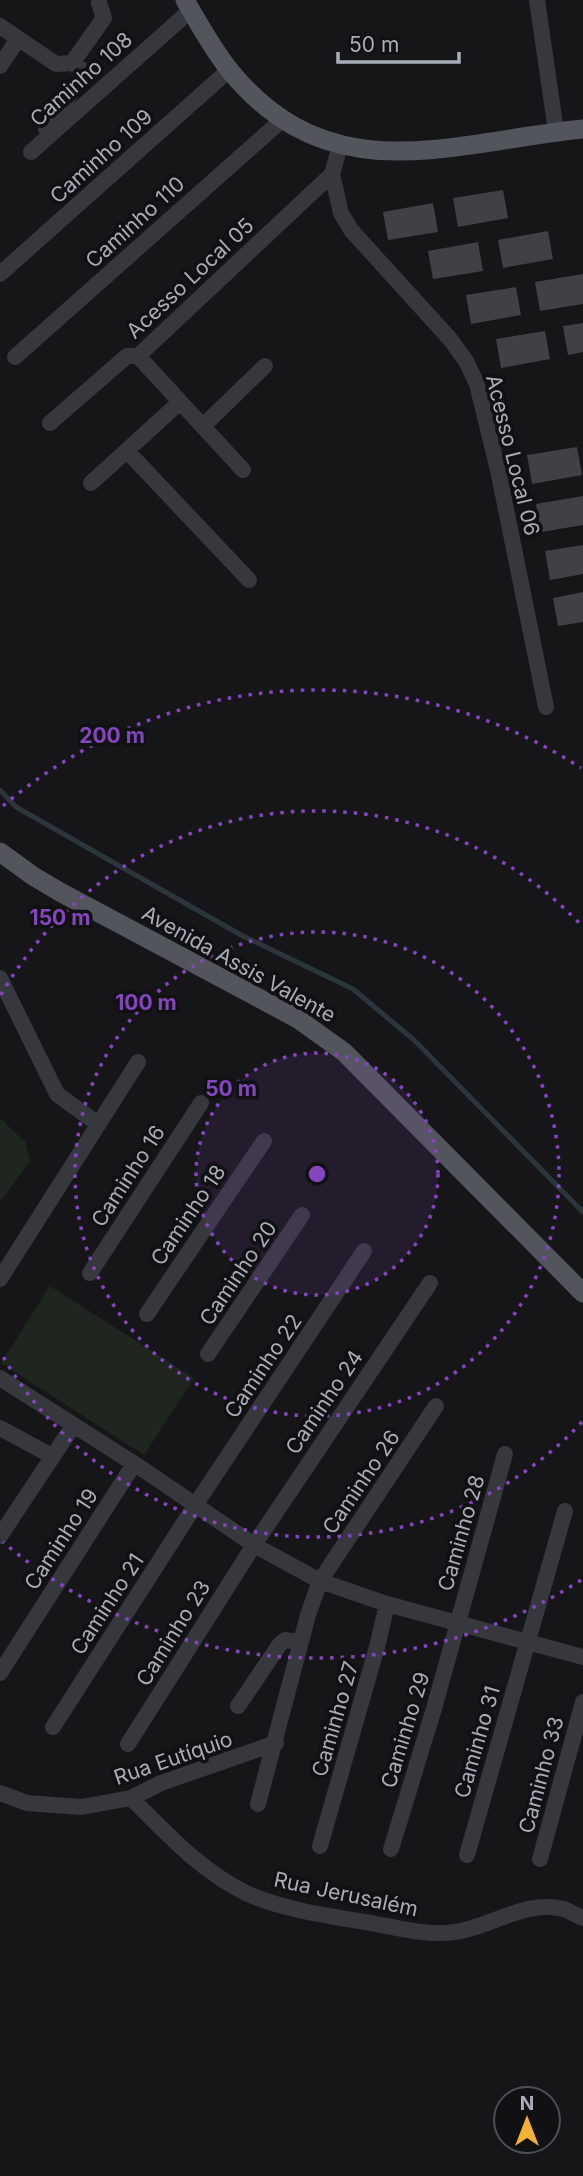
<svg xmlns="http://www.w3.org/2000/svg" width="583" height="2176" viewBox="0 0 583 2176" font-family="Inter,sans-serif">
<style>
.green{fill:#1e261f}
.lines{fill:none;stroke-linecap:round;stroke-linejoin:round}
.stream{stroke:#2c353c;stroke-width:5}
.building{fill:#404145}
.minor{stroke:#37383d;stroke-width:16}
.major{stroke:#53555c;stroke-width:19}
.ring{fill:none;stroke:#8446be;stroke-width:3.5;stroke-dasharray:3.5 7}
.labels{text-anchor:middle;dominant-baseline:central;stroke-width:7;stroke-linejoin:round;paint-order:stroke}
.street-label{font-size:21px;fill:#a8adb8;stroke:#111113}
.centre{fill:#8446be;stroke:#111113;stroke-width:3.5}
.ring-label{font-size:21px;text-anchor:middle;font-weight:bold;fill:#8446be;stroke:#111113;stroke-width:7;stroke-linejoin:round;paint-order:stroke}
</style>
<rect width="100%" height="100%" fill="#161618"/>
<path class="green" d="M0,1118L26,1143L30,1161L0,1202Z
M50,1286L194,1378L144,1455L1,1363Z"/>
<g class="lines">
<path class="stream" d="M0,790L16,807L241,935L353,989L414,1040L583,1212"/>
</g>
<path class="building" d="M503,190L508,218L458,227L453,198Z
M433,203L438,232L388,240L383,212Z
M548,231L553,259L503,268L498,240Z
M478,242L483,271L433,279L428,251Z
M583,274V304L540,311L535,282Z
M516,287L521,315L471,324L466,295Z
M583,323V352L568,355L563,326Z
M545,331L550,359L501,368L496,339Z
M577,447L582,475L532,484L527,455Z
M583,496V525L541,532L536,504Z
M583,545V574L550,580L545,551Z
M583,592V622L558,626L553,598Z"/>
<g class="lines">
<path class="minor" d="M537,0L556,131
M0,26L56,64L72,63
M72,63L104,18L99,3
M0,66L18,39
M46,129L82,77V70L72,63
M31,152L191,10
M332,174L341,213L351,230L450,339L466,361L477,384L498,470L546,707
M0,274L229,70
M138,356L243,470
M15,357L283,119
M50,423L127,356H138L332,174L340,146
M203,426L265,366
M127,451L249,580
M91,483L180,402
M0,978L57,1094L98,1124
M90,1273L201,1103
M0,1279L138,1062
M147,1314L264,1141
M208,1354L302,1215
M0,1378L144,1470L254,1545L320,1581L387,1604L583,1657
M0,1428L52,1456
M0,1536L73,1426
M0,1673L134,1464
M238,1706L280,1644L285,1640L301,1642
M53,1727L196,1504L364,1251
M128,1744L254,1545L430,1283
M0,1793L27,1803L81,1807L131,1798L161,1783L276,1743
M131,1798C166,1832 200,1871 246,1893C279,1909 334,1917 371,1923C398,1928 427,1936 455,1932C492,1927 525,1899 564,1909C570,1911 577,1916 583,1918
M258,1804L308,1615L320,1581L436,1406
M320,1846L377,1647L387,1604
M391,1849L433,1712L505,1454
M467,1855L565,1511
M540,1859L583,1702"/>
<path class="major" d="M185,0C199,24 213,50 231,72C332,194 451,142 583,129
M0,852L33,876L60,892L298,1019L344,1052L583,1293"/>
</g>
<circle cx="317" cy="1174" r="121" fill="#8446be" fill-opacity=".12"/>
<g class="ring">
<circle cx="317" cy="1174" r="121"/>
<circle cx="317" cy="1174" r="242"/>
<path d="M582 1422A363 363 0 0 1 1 1353M1 995A363 363 0 0 1 582 926"/>
<path d="M581 1580A484 484 0 0 1 3 1542M3 806A484 484 0 0 1 581 768"/>
</g>
<g class="labels">
<g class="street-label">
<text transform="translate(81 79) rotate(-42)">Caminho 108</text>
<text transform="translate(101 156) rotate(-42)">Caminho 109</text>
<text transform="translate(135 222) rotate(-42)">Caminho 110</text>
<text transform="translate(190 278) rotate(-43)">Acesso Local 05</text>
<text transform="translate(513 455) rotate(76)">Acesso Local 06</text>
<text transform="translate(239 964) rotate(29)">Avenida Assis Valente</text>
<text transform="translate(128 1176) rotate(-57)">Caminho 16</text>
<text transform="translate(188 1215) rotate(-56)">Caminho 18</text>
<text transform="translate(238 1273) rotate(-56)">Caminho 20</text>
<text transform="translate(263 1366) rotate(-56)">Caminho 22</text>
<text transform="translate(324 1402) rotate(-56)">Caminho 24</text>
<text transform="translate(361 1482) rotate(-56)">Caminho 26</text>
<text transform="translate(461 1533) rotate(-74)">Caminho 28</text>
<text transform="translate(61 1539) rotate(-57)">Caminho 19</text>
<text transform="translate(107 1604) rotate(-57)">Caminho 21</text>
<text transform="translate(173 1633) rotate(-58)">Caminho 23</text>
<text transform="translate(335 1719) rotate(-74)">Caminho 27</text>
<text transform="translate(405 1730) rotate(-73)">Caminho 29</text>
<text transform="translate(477 1742) rotate(-74)">Caminho 31</text>
<text transform="translate(173 1758) rotate(-19)">Rua Eutíquio</text>
<text transform="translate(541 1775) rotate(-75)">Caminho 33</text>
<text transform="translate(346 1894) rotate(12)">Rua Jerusalém</text>
</g>
</g>
<circle cx="317" cy="1174" r="10" class="centre"/>
<g class="ring-label">
<text x="112" y="743">200 m</text>
<text x="60" y="925">150 m</text>
<text x="146" y="1010">100 m</text>
<text x="231" y="1096">50 m</text>
</g>
<g transform="translate(527 2120)"><circle r="33" fill="#111113" stroke="#4d4f55" stroke-width="2"/>
<path d="M0-5L12 26L0 18L-12 26Z" fill="#f2b134"/>
<text y="-10" font-size="19" font-weight="bold" text-anchor="middle" fill="#a8adb8">N</text>
</g>
<path d="M338 52v10h121v-10" fill="none" stroke="#a8adb8" stroke-width="3.5"/>
<text x="349" y="52" font-size="21" fill="#a8adb8" stroke="#111113" stroke-width="5" paint-order="stroke">50 m</text>
</svg>
